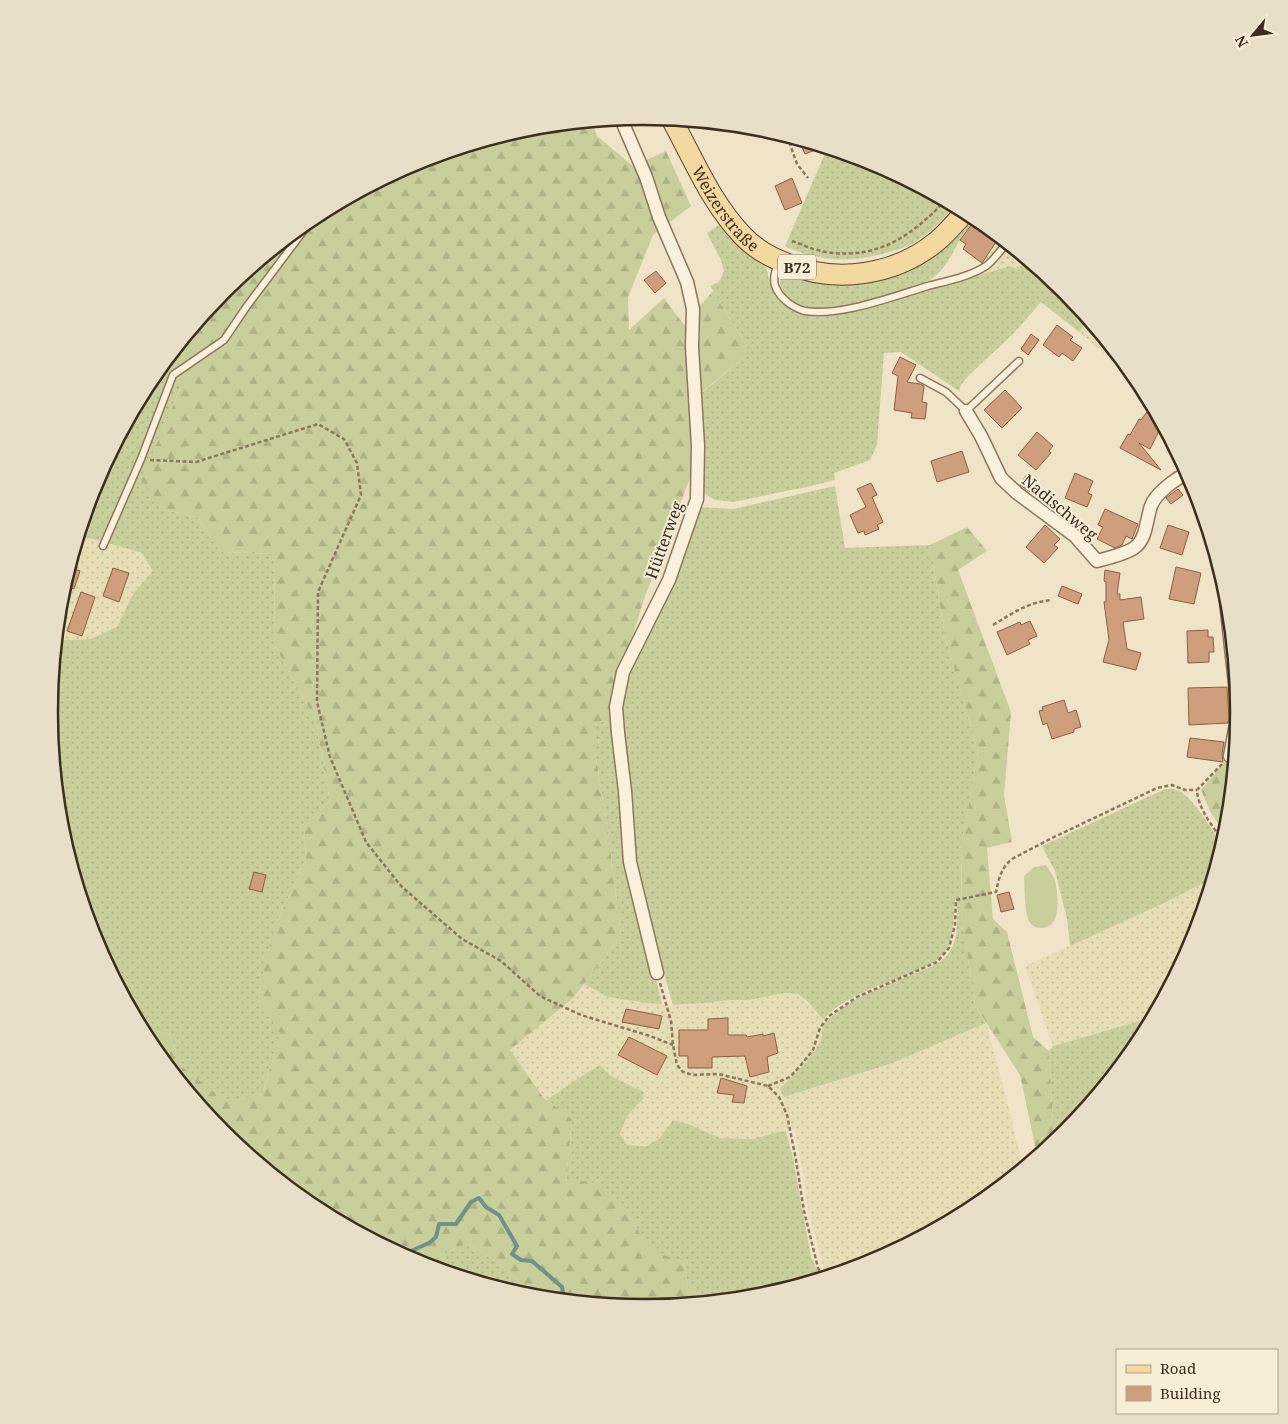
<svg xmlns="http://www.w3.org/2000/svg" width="1288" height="1424" viewBox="0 0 1288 1424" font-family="'Noto Serif',serif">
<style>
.farmland{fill:url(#farmland-dots)}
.grass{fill:url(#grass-dots)}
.forest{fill:url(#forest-firs)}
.garden{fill:#c9cf9b}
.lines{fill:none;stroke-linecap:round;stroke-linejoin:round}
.stream{stroke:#6f938a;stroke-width:4}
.building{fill:#cf9f7d;stroke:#8d5f41}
.lane-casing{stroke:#8d765c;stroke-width:9}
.street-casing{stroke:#8d765c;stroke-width:15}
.primary-casing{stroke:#5b4430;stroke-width:22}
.path{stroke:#8d765c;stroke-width:2.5;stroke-dasharray:4 2.5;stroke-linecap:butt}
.lane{stroke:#faf1dc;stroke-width:6}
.street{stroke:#faf1dc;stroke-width:12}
.primary{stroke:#f3d9a0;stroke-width:20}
.labels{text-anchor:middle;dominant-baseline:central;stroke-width:4;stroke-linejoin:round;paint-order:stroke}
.shield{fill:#f7eed8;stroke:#756857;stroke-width:1}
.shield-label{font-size:15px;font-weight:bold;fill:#3d2e20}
.street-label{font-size:16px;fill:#3d2e20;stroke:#f7eed8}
.rim{fill:none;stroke:#3d2e20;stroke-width:2.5}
</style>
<defs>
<pattern id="farmland-dots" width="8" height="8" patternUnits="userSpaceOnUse" patternTransform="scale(1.25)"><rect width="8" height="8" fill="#e6deb5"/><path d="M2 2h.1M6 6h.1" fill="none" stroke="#c6bf9b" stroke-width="1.8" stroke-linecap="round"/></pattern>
<pattern id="grass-dots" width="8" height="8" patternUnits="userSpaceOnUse" patternTransform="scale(1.25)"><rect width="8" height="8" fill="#c9cf9b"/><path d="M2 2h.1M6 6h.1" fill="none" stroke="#aeb285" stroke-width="1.8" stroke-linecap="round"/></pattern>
<pattern id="forest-firs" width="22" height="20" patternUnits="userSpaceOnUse" patternTransform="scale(1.25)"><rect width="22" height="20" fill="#c9cf9b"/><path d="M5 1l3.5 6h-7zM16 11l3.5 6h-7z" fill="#aeb285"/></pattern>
</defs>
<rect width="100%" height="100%" fill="#f0e4c8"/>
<path class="farmland" d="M972,224L980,230L984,225L1026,260L1017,270L1011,266L981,274L978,266L981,263L963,249L966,244L960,240Z
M1088,319L1139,382L1079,332Z
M79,535L142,553L153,571L133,594L117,627L90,639L57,640L56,642L60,596Z
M1213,878L1194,940L1153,1016L1143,1020L1053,1046L1025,966L1164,903Z
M584,984L608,997L646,1003L679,1005L705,1003L729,1000H749L785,993L798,994L822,1018L824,1031L817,1049L802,1067L780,1089L796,1094L890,1064L986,1023L1007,1101L1023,1168L974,1207L872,1262L827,1276L824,1270L808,1208L803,1174L795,1130L777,1132L754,1139L720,1138L688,1124L673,1120L659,1139L646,1146L627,1145L620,1134L627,1116L643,1099L644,1092L611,1076L600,1065L574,1081L547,1100L543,1097L510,1050L573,998Z"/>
<path class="grass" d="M827,149L872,162L954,206C944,218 934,229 921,238C909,247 897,250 882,254C849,263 817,261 785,246Z
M972,215L984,225L980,230L972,224C968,229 963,234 960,240C952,253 947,267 934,277C916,292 835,311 812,308C802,307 794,305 788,298C781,291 774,277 788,274L850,282Z
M720,224L749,254L766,267C769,274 768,282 772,289C779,306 798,316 816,317C825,317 835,315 844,314L842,312L884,302L1011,266L1017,270L1026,260L1065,291L1088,319L1079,332L1041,302L1013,334L967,377L961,385L959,391L901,352L884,353L877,445L870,460L834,473L835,480L811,486L733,502L715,500L708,496L704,493L701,484L697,397L750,352L710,286L719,282L724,271L721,260L707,233Z
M165,362L181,386L142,480L165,510L197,517L221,552L274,554L275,646L315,719L330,801L304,827L306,859L275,926L281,1035L262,1094L225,1102L184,1068L169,1034L140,1027L94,940L60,828L49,712L56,642L57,640L90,639L117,627L133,594L153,571L142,553L79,535L94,484L149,381Z
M835,486L845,548L930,545L945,636L978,752L962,842L961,898L955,900C954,914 954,931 949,945C947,950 939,959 934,962C900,982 850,989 823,1020L822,1018L807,1001L798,994L785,993L749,1000H729L705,1003L673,1005L637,878L621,699L626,671L665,604L677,571L698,507L733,509Z
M614,721L648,946L662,1004L646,1003L608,997L584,984L621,936L608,830L593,740L596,722Z
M1165,789C1169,789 1173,788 1177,790C1193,796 1213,831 1222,846L1213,878L1164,903L1070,946L1067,919L1055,871L1042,846Z
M961,899V912L975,1005L986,1023L890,1064L784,1097L780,1089C794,1074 827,1047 823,1025C844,1001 877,989 906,977C922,970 941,966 951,950C959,936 957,916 957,901Z
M1153,1016L1139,1043L1065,1133L1054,1142L1049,1051L1053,1046L1143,1020Z
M600,1065L611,1076L644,1092L643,1099L627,1116L620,1134L627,1145L646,1146L659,1139L673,1120L688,1124L720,1138L754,1139L777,1132L786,1131L793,1158L811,1257L821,1277L760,1296L713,1300L710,1297L688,1289L684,1262L652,1252L630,1218L566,1182L572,1119L547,1100L574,1081Z
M467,1243L501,1265L534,1296H528L424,1264Z"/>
<path class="forest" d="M592,122L597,136L633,166L666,151L691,206L653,235L628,297L629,330L664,298L684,325L713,291L750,352L690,402L693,470L643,602L620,678L614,721L596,722L593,740L608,830L621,936L573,998L510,1050L543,1097L572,1119L566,1182L591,1181L630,1218L652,1251L684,1262L688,1289L710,1297L713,1300L644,1307L534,1296L501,1265L467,1243L424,1264L416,1262L313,1207L223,1133L149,1042L140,1027L169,1034L184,1068L225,1101L262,1094L281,1035L257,996L275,926L306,859L304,827L330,801L315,719L275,646L274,554L221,552L197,517L165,510L141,480L181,387L165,362L223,291L314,217L416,162L528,128Z
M967,527L987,551L958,570L1011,712L1004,795L1012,842L987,848L993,919L1007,932L1033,1037L1049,1051L1054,1142L1037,1155L1020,1075L975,1005L961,912L962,842L978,752L945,636L930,545Z
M1224,762L1233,763L1234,765L1228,828L1226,835L1211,813L1201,790Z"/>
<path class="garden" d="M1046,865C1048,869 1052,873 1054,878C1058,888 1059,909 1055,919C1050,931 1032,931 1028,919C1024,906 1025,890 1024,876L1034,867Z"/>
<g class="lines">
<path class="stream" d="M358,1231L370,1234L404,1254L429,1243L436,1237L439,1224H456L471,1202L479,1198L486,1207L499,1215L517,1246L512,1254L521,1260L532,1261L562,1287L564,1299"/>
</g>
<path class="building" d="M799,140L809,143L823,147L805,154Z
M792,178L802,203L785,210L775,186Z
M972,224L980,230L984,225L996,235L993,240L996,242L982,263L963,249L966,244L960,240Z
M656,271L666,283L655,293L644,280Z
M1057,325L1073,337L1070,340L1082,348L1073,361L1062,353L1059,357L1043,345Z
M1031,334L1039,340L1028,355L1021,349Z
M900,357L916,365L907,382L920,384L924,386L922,402L927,403L925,419L911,418L912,413L894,410L898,376L892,373Z
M1005,390L1022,408L1002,428L984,410Z
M1152,405L1162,425L1150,449L1139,443L1161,470L1120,448L1128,434L1130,435L1139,419L1141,420Z
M1037,432L1053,446L1049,451L1051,453L1036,470L1018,455Z
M962,451L969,472L937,482L931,461Z
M1075,473L1093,481L1088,493L1092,495L1087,507L1065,498Z
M1027,474L1037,480L1030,492L1020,485Z
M871,483L877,495L872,497L883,522L877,525L879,529L865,535L864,531L858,533L850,515L866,507L857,489Z
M1178,489L1183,495L1171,504L1166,498Z
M1105,509L1138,524L1132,539L1126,536L1122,545L1115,548L1097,539L1103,527L1098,525Z
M1045,525L1060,539L1054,545L1058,548L1044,563L1026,547Z
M1168,525L1189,532L1182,555L1160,548Z
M69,567L80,571L74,589L63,585Z
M1176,567L1201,573L1194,604L1169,599Z
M113,568L129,573L119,602L103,596Z
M1105,570L1120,573L1117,594H1120V600L1141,597L1144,619L1123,622L1127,649L1141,653L1136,670L1103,662L1109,640L1104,602H1106V582L1104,581Z
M1062,586L1082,594L1078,604L1058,596Z
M81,592L95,597L82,636L67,631Z
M1030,621L1037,636L1028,640L1030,644L1007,655L997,632L1020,622L1021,625Z
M1208,630V637H1213L1214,652H1209V662L1188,663L1187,631Z
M1227,687L1229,718L1228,723L1189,725L1188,688Z
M1064,700L1068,713L1076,710L1081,727L1074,729V732L1052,739L1047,723L1043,725L1039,711L1043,710L1042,707Z
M1190,738L1224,742L1222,754L1223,762L1187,757Z
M254,872L266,875L262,892L249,889Z
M1009,892L1014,909L1001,912L997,895Z
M626,1009L662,1016L659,1029L622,1022Z
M728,1018V1035H746L747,1037L763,1034V1036L774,1033L778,1053L767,1057L769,1072L750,1077L745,1056L712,1057V1068H688V1056H679V1030H708V1019Z
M629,1037L667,1056L657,1075L618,1055Z
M721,1078L747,1086L744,1103L732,1102L734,1095L717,1093Z"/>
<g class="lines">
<g class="lane-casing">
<path id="lane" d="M780,263C775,269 772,280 776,288C781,299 793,308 805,311C840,317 894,296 928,286C947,281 969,277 986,266C994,260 1000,251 1007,243
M920,378L946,392L966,411L1019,361
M103,546L141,459L173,375L224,340L247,306L314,217"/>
</g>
<g class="street-casing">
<path id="street" d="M621,119L646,177L659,217L687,282L693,309L692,347L698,446L697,499L669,580L623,672L616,707L618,733L625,791L630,862L657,973
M966,411L981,436L1001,478L1017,493L1075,536L1097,561C1108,558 1125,554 1134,548C1147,539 1146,520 1151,506C1155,494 1176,478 1188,473
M1224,583L1236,693L1237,719L1230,756"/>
</g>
<g class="primary-casing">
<g id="primary">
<path id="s1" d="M672,120C694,160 711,203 743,236C755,249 772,258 788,264C837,284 895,275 936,242C947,233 956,222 965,212"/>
</g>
</g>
<path class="path" d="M787,136L797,164L808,178
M792,241C803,245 814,250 826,252C878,260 911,236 945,201
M150,460L196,462L318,424L344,439L357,463L361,495L318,592L317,702L330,757L366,842L401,886L462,939L501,961L540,996L581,1015L650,1036L673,1045
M993,625C1013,613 1028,602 1052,600
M1222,764L1197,790C1198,809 1213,827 1224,842
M660,983L671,1021L673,1045L677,1065L683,1072L693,1075L718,1074L768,1086L779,1097L787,1115L796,1160L804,1211L818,1268L823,1277
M768,1086L790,1077L801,1065L813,1050L820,1028L829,1016L857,997L937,962L949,948L955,925L956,900L996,892C999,878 1001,868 1012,859L1048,840L1157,788L1172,785L1185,790H1197"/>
<use href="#lane" class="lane"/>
<use href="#street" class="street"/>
<use href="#primary" class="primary"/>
</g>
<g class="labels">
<rect class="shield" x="778" y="254.5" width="38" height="25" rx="4"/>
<g class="shield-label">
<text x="797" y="267">B72</text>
</g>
<g class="street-label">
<text stroke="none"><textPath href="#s1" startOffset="104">Weizerstraße</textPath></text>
<text transform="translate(1060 507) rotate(40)">Nadischweg</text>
<text transform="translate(664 540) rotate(-70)">Hütterweg</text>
</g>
</g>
<path d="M0 0H1288V1424H0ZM644 125H644A586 586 0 0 1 1230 711V713A586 586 0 0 1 644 1299H644A586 586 0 0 1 58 713V711A586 586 0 0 1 644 125Z" fill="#e8dfc9" fill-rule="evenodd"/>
<path class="rim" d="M644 125H644A586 586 0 0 1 1230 711V713A586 586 0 0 1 644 1299H644A586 586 0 0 1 58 713V711A586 586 0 0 1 644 125Z"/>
<rect x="1116" y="1349" width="162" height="65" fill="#f7eed8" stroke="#ada18e"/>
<rect x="1126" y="1365" width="25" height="8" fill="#f3d9a0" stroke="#ada18e"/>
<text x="1160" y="1374" font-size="15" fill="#3d2e20">Road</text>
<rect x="1126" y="1386" width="25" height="15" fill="#cf9f7d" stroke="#ada18e"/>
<text x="1160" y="1399" font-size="15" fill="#3d2e20">Building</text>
<g transform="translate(1253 35) rotate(241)" stroke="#f7eed8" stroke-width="4" paint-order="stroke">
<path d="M0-4L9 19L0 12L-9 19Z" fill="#3d2e20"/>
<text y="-8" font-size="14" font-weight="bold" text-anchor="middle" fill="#3d2e20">N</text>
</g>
</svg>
